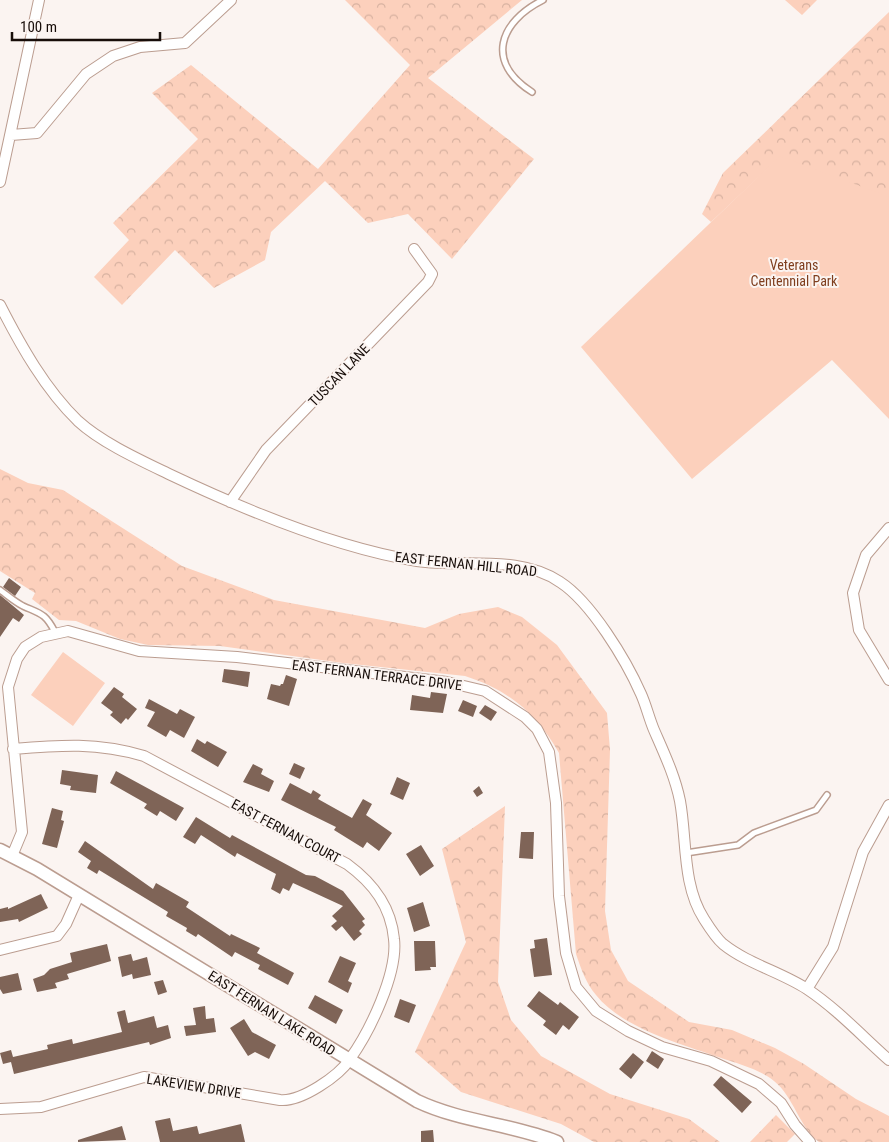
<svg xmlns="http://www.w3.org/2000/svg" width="889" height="1142" viewBox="0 0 889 1142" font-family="'Roboto Condensed',sans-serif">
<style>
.forest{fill:url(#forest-crowns)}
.park{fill:#fcd0bc}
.building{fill:#7f6457}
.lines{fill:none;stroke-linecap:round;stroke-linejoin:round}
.service-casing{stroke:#bb9d90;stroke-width:8}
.minor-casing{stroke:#bb9d90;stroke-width:12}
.tertiary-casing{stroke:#bb9d90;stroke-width:15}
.service{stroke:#fff;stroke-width:5}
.minor{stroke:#fff;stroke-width:10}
.tertiary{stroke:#fff;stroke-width:12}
.labels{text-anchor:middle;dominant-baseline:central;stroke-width:4;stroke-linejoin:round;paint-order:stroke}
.park-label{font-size:14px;fill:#7f3e1e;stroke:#fbf4f1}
.street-label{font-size:14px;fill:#170d09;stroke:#fbf4f1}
</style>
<defs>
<pattern id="forest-crowns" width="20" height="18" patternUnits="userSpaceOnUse" patternTransform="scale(1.25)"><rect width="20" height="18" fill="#fcd0bc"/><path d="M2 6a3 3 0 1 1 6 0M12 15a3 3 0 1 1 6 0" fill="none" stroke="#d7b1a0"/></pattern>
</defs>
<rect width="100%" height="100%" fill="#fbf4f1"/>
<path class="forest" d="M345,0H522L428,78L534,159L452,259L408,214L368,223L325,181L271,232L265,260L214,288L175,250L122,305L94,277L129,240L113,223L198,139L152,93L191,65L318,169L410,65Z
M785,0H817L802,15Z
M889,12V227L780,157L711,222L702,214L723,173Z
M0,469L28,483L63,490L182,566L274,600L425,628L459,614L498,607L522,617L557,645L607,713L610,750L605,911L611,950L628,981L689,1022L732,1030L775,1048L804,1064L856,1099L889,1116V1142H819C799,1127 794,1097 774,1081C759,1069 739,1064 721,1058C682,1044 623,1029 596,995C586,983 581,969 576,954L559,753C537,714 509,690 465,676L343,663L220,646L148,645L120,639L76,621L59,620L32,599L35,593L0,571Z
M505,806L498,982L511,1020L541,1056L610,1094L689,1119L720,1142H594L561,1124L461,1092L415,1052L466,942L442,849Z
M776,1115L795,1134L787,1142H750Z"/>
<path class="park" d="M780,156L889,197V419L832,360L692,479L581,347Z
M63,652L105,683L73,726L31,695Z"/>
<path class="building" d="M9,578L21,587L15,596L3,587Z
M0,595L24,615L19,622L13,618L0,637Z
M224,669L250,672L248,687L222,682Z
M286,675L297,679L289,706L267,699L271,684L280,686L281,684H283Z
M114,687L124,694L122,697L137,709L128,720L126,718L121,724L110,715L113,712L101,703Z
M431,692L447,694L443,713L410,710L412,695L430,698Z
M149,699L177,714L180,709L195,717L184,738L170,730L166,737L147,726L155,712L145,708Z
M463,700L477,706L473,717L458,711Z
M485,705L497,712L491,721L479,713Z
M197,739L205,744L207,741L227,752L218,767L191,751Z
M294,763L305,768L300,779L289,774Z
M253,764L263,769L261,774L274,781L269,792L243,782Z
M62,770L98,775L96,793L70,790L71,786L60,784Z
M116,771L184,808L176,821L160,811L157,816L144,808L147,804L110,783Z
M397,777L410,783L403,800L390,794Z
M290,783L311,794L313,790L321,795L318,799L352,818L363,799L372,804L366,815L392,833L379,851L367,842L363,848L334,830L336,827L281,800Z
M479,786L483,793L477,797L473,791Z
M52,808L63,811L61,820L64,821L57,848L42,844Z
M196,817L230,838L232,835L306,875L315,876L343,891L365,919L362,921L365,925L359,931L362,934L354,941L342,926L336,931L331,926L337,921L332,916L343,906L293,883L289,891L283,888L280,894L271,889L276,874L237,853L235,857L201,835L195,844L183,837Z
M521,832H534L533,859L519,858Z
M85,841L153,889L156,883L189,902L186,907L230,936L231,934L260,948L257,953L294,973L288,985L258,969L260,965L235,952L232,957L198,934L196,937L186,931L187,928L166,916L168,912L99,870L97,874L87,868L91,861L78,852Z
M421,845L434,866L420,876L406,854Z
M41,894L48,908L19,922L18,919L0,922V909L8,907V909Z
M423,902L430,926L414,932L407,908Z
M547,938L552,975L534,977L530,949L535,948L534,940Z
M414,941H435L436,967H430L431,970L415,971Z
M107,944L111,961L67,974L69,979L55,983L57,988L37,992L33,979L44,975L50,969L72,962L70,953Z
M131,954L133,961L147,957L151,975L133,979L132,974L122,977L118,957Z
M340,956L356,963L348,981L352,983L348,993L328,982Z
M18,973L22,990L3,994L0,989V977Z
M163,980L167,992L158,995L154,982Z
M539,991L558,1005L560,1002L579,1017L569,1030L563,1025L556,1035L543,1025L546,1021L527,1006Z
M315,995L343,1010L336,1024L308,1008Z
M400,999L416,1005L409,1023L394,1017Z
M205,1006L206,1019L214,1018L216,1032L186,1036L184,1026L196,1025L193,1008Z
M125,1010L128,1023L154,1016L157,1028L168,1025L171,1038L150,1045L149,1042L14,1074L11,1062L3,1064L0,1053L11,1050L13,1057L48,1049L47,1045L72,1039L73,1044L122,1032L117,1012Z
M244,1019L252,1032L276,1045L269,1059L255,1052L248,1056L230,1028Z
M652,1051L664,1059L658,1069L646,1061Z
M633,1053L644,1062L631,1079L619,1069Z
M721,1076L752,1102L742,1113L713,1085Z
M170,1118L173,1131L197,1126L199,1134L241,1124L245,1142H160L155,1121Z
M122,1126L126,1140L78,1142V1140Z
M433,1130L434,1142H421V1131Z"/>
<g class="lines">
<g class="service-casing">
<path id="service" d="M532,92C485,62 499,22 543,0
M0,590C7,595 15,602 23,606C41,614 45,613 55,632
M686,853L738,845L754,833L816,810L827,795"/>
</g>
<g class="minor-casing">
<path id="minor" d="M11,135L37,133L86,74L113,56L140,47L185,43L231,0
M0,182L39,0
M0,305C21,346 45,389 78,421C102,443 142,461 171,475C245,510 336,548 417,561C463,568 519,554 560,582C591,602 626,660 641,694C646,705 649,718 654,730C664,753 675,776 680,801C687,839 682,885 704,919C709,927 716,938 723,944C748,964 781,972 807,989C837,1009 862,1036 889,1060
M230,502L266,450L428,282L432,274L414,249
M889,528L866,555L853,593L859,630L889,680
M12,856L22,832L8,687L17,659L25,647L41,637L68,631L139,651L237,657L447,682L485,691L525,717L537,729L549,752L556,803L559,896L566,953L576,987L596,1011L628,1031L662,1047L711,1061L759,1084L781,1103L795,1125L810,1142
M0,950L57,936L66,924L79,895
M807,989L833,947L863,852L889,805
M0,1109L41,1107L144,1077L280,1100C301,1102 339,1076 350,1059C370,1031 398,973 394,939C391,906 373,883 347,864L144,756C97,742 61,745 13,749"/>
</g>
<g class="tertiary-casing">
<path id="tertiary" d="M0,850L37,869L417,1101C461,1122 512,1124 557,1142"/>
</g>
<use href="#service" class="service"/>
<use href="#minor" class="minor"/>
<use href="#tertiary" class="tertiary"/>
</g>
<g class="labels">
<g class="park-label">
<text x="794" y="265">Veterans<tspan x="794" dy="16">Centennial Park</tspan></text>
</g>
<g class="street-label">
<text transform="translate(339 375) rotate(-46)">TUSCAN LANE</text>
<text transform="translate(466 564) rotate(6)">EAST FERNAN HILL ROAD</text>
<text transform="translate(377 675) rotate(7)">EAST FERNAN TERRACE DRIVE</text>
<text transform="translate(286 831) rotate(28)">EAST FERNAN COURT</text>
<text transform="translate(272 1013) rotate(32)">EAST FERNAN LAKE ROAD</text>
<text transform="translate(194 1086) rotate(9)">LAKEVIEW DRIVE</text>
</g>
</g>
<path d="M12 32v8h148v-8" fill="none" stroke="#170d09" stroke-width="2.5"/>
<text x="20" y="32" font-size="15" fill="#170d09" stroke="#fbf4f1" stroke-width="4" paint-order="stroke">100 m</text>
</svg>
